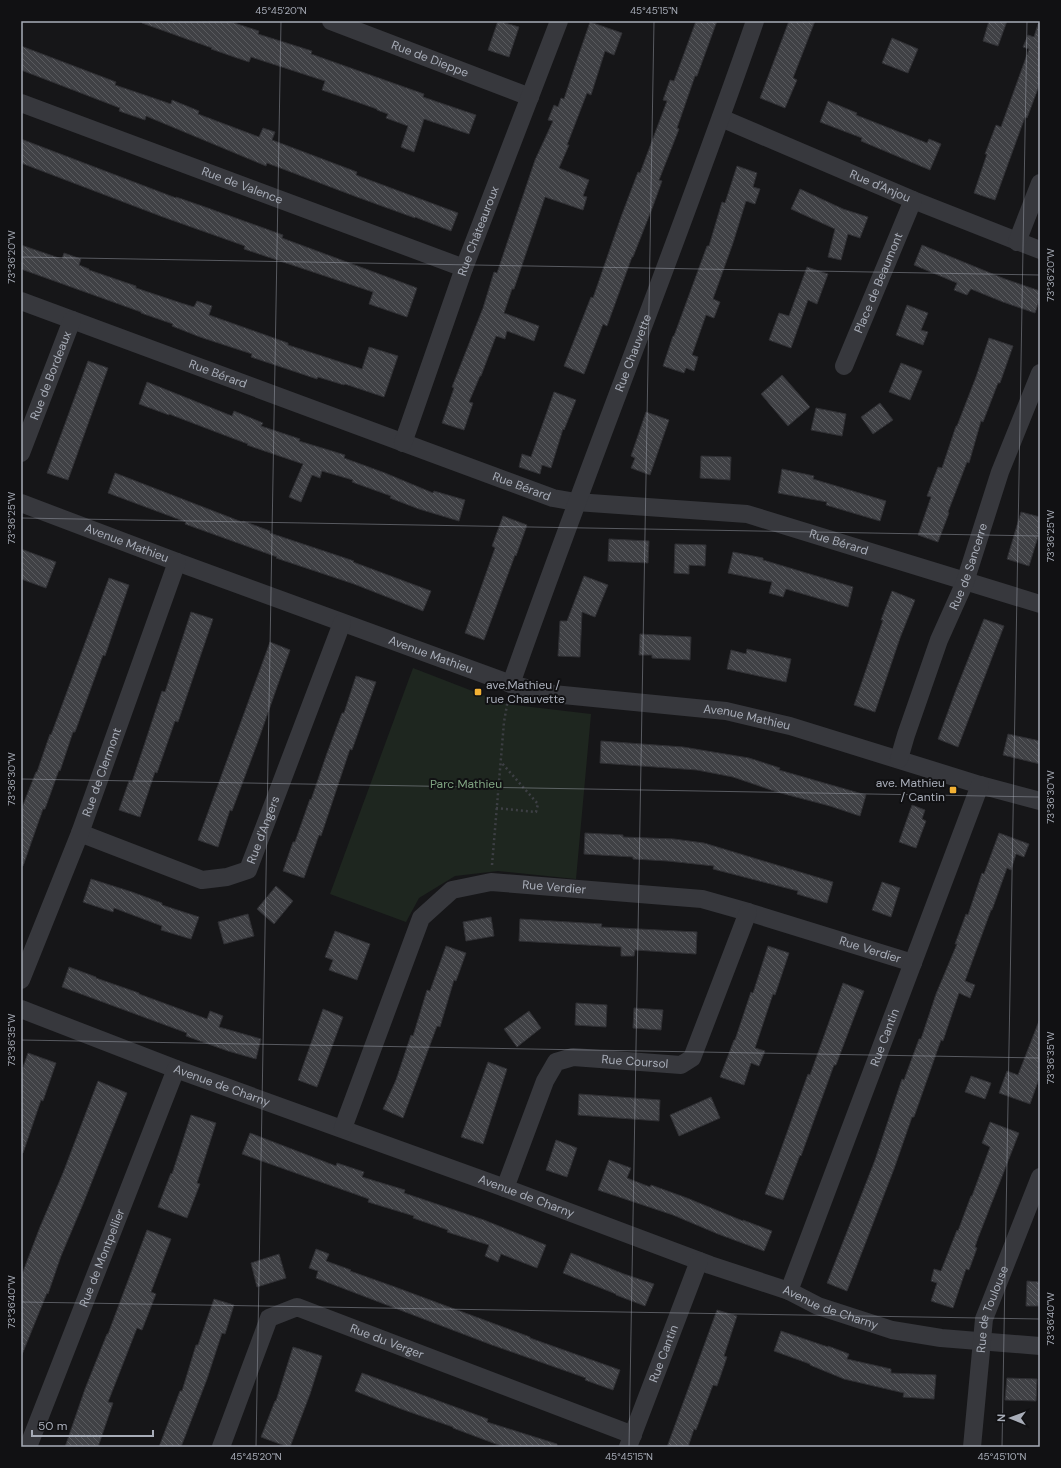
<svg xmlns="http://www.w3.org/2000/svg" width="1061" height="1468" viewBox="0 0 1061 1468" font-family="'DM Sans',sans-serif">
<style>
.green{fill:#1e261f}
.building{fill:url(#building-back-hatch);stroke:#303034}
.lines{fill:none;stroke-linecap:round;stroke-linejoin:round}
.path{stroke:#3d3f44;stroke-width:2.5;stroke-dasharray:2 3;stroke-linecap:butt}
.minor{stroke:#37383d;stroke-width:18}
.ticks{fill:none;stroke:#a8adb8;stroke-width:1;stroke-opacity:0.45}
.poi-dot{fill:#f2b134;stroke:#111113;stroke-width:1.5}
.labels{text-anchor:middle;dominant-baseline:central;stroke-width:4;stroke-linejoin:round;paint-order:stroke}
.street-label{font-size:12px;fill:#a8adb8;stroke:#111113}
.poi-label{font-size:12px;fill:#a8adb8;stroke:#111113;text-anchor:start}
.park-label{font-size:12px;fill:#7fa381;stroke:#111113}
.neatline{fill:none;stroke:#a8adb8;stroke-width:1.5}
.ticks-label{font-size:10px;text-anchor:middle;fill:#a8adb8}
</style>
<defs>
<pattern id="building-back-hatch" width="6" height="6" patternUnits="userSpaceOnUse"><rect width="6" height="6" fill="#404145"/><path d="M-1 5l2 2M0 0l6 6M5-1l2 2" fill="none" stroke="#595a5e"/></pattern>
</defs>
<rect width="100%" height="100%" fill="#161618"/>
<path class="green" d="M413,668L506,704L591,714L576,879L498,871L455,876L419,898L406,922L330,894Z"/>
<path class="building" d="M142,21H228L259,31L258,34L312,51L311,54L424,94L423,97L476,115L469,134L424,119L414,152L401,147L408,126L386,118L388,114L377,110V109L322,90L325,81L251,57L249,62L211,49L212,48L142,23Z
M498,21L519,27L509,57L488,50Z
M696,21H717L697,76H695L677,128L679,129L659,180L662,181L653,206L633,257H632L607,326L603,324L584,374L564,366L591,297L593,298L621,217L638,172L640,173L667,101L663,100L670,80L674,81Z
M789,21H815L793,78L797,80L785,108L760,98Z
M989,21H1007L998,46L983,41Z
M590,22L622,33L614,55L605,51L591,95L587,93L567,145H569L559,168L589,180L583,196L587,197L583,210L545,197L514,289H512L504,313L539,326L534,341L507,331L505,339L496,336L481,376H480L469,402L473,403L464,430L442,423L454,388L452,387L483,308L494,272L497,273L535,160L553,121L548,120L554,105L558,107L561,98L564,99L578,57Z
M1038,24H1040V83L1027,118L1025,117L995,200L974,193L987,154H985L996,125L1001,127L1029,49L1023,47L1028,35L1034,37Z
M892,38L918,49L908,73L882,63Z
M21,46L116,82L115,85L171,104L172,100L199,111L198,114L259,137L263,128L275,132L272,140L357,172L356,175L458,213L451,231L415,217V218L357,197L267,163L266,166L146,116L145,120L119,111L120,108L21,70Z
M828,101L857,113L856,115L927,143L929,139L941,144L930,170L861,141L862,138L820,122Z
M21,139L176,198V197L205,207L283,235L282,238L417,288L407,317L369,304L373,292L244,249L245,246L163,217L21,163Z
M737,166L757,173L753,187L760,189L755,204L746,201L733,243L713,299L720,302L714,318L706,315L692,355L698,357L694,371L686,368L684,373L663,366L673,336H674L707,246H709L722,202L725,203Z
M800,189L843,209L868,217L860,238L848,234L841,260L828,257L835,229L791,209Z
M21,245L62,259L64,253L81,259L79,265L89,269V270L136,286V288L181,303L194,307L197,301L212,306L209,315L288,343V345L362,369L369,347L398,356L384,397L345,384L344,385L318,377L317,379L251,357L252,354L200,337L172,326L173,324L141,313V312L21,269Z
M922,245L1005,279L1040,291V298L1035,313L1003,302L971,289L967,295L954,290L957,283L914,265Z
M807,267L828,274L817,304L808,300L791,348L769,340L779,313L789,316Z
M907,305L928,313L921,330L928,332L923,345L896,335Z
M989,338L1013,346L1000,383H998L983,422L981,421L969,463L967,462L948,512L949,513L938,542L918,535L931,497L927,496L938,467L942,468L956,426H957L976,377Z
M88,361L108,368L68,480L47,473Z
M901,363L922,371L910,400L889,392Z
M782,375L810,407L788,426L761,394Z
M147,382L232,416L234,411L263,423L261,426L300,439L299,441L345,455L344,458L385,473L433,493L434,491L465,500L459,521L419,509L390,498L391,496L352,482L353,480L322,471L320,478L312,475L301,502L289,497L303,464L247,445L248,444L224,435L169,414V415L139,404Z
M554,392L576,400L564,430L563,429L551,468L542,465L540,474L519,467L522,454L531,457Z
M880,403L893,420L873,434L861,417Z
M816,408L846,414L842,436L811,430Z
M646,412L669,420L650,475L631,468L635,458L631,456Z
M701,456L731,457L730,480L700,478Z
M782,469L814,476L813,479L886,501L880,521L826,505L827,502L778,493Z
M115,473L242,522L243,521L270,531V533L354,561L353,562L431,591L423,611L354,584L276,558L277,557L185,524L186,522L108,493Z
M1021,512L1040,517V530L1029,566L1007,559Z
M503,516L527,525L516,556L515,555L484,640L465,633L495,548L492,546Z
M609,539L649,541L648,563L608,561Z
M675,544L706,545L705,566L689,565V574L674,573Z
M21,549L56,562L46,588L21,579Z
M733,552L763,558V560L853,587L848,607L786,589L783,597L769,593L772,582L728,573Z
M584,576L608,585L595,617L582,612L580,657L558,656L560,621H567Z
M109,578L129,585L105,656L103,655L75,732H73L60,771L59,770L45,809H43L23,866H21V810L36,772H37L50,734L51,735Z
M892,591L915,600L900,638L875,712L854,705L883,620H881Z
M191,612L213,619L178,722L175,721L157,773L155,772L140,817L119,810L129,781L132,782L162,691L165,692Z
M984,619L1004,626L958,747L938,739L956,690Z
M640,634L691,637L690,660L652,658V655H639Z
M270,642L290,650L257,744L232,811L230,810L218,847L198,840Z
M747,649L791,659L786,682L727,669L731,650L746,654Z
M356,676L376,682L352,750L350,749L321,836L319,835L304,878L283,871L293,842H295L310,799L311,800L326,756L342,713H344Z
M1008,734L1040,741V764L1003,755Z
M601,741L683,747L749,758L780,768L779,770L866,795L860,816L830,806L777,792L733,777L697,770L600,763Z
M912,805L925,810L922,819L926,821L916,848L899,842Z
M585,833L623,835V837L674,839L704,843L833,882L827,903L797,894L798,891L713,869L714,866L668,861L633,859V857L584,854Z
M999,833L1029,844L1024,857L1016,854L1011,870L1007,868L992,910H991L965,981L975,985L970,998L959,993L943,1041L941,1040L914,1117H912L894,1169L847,1291L827,1283L875,1160L902,1079L904,1080L919,1039H921L936,994L957,944H955L966,914L968,915L982,873L984,874Z
M91,879L132,892L162,903V905L199,917L191,939L161,930L162,926L114,908L113,912L83,902Z
M882,882L900,888L891,917L872,910Z
M276,886L293,901L274,924L257,909Z
M248,914L254,936L224,944L218,922Z
M491,917L494,936L466,941L463,922Z
M520,919L602,924L601,927L697,932L696,954L635,950L634,956H621V947L519,941Z
M335,931L370,944L357,980L329,970L333,960L325,957Z
M446,946L466,953L456,981L454,980L440,1027L437,1026L403,1118L383,1109L396,1080L411,1035L413,1036L427,990L430,991Z
M768,946L789,953L775,995L773,994L755,1048L765,1051L759,1066L751,1063L744,1085L720,1077L734,1040H735L751,992L753,993Z
M69,967L96,977V978L139,993V994L207,1019L210,1011L223,1016L219,1027L261,1039L256,1059L228,1051L186,1036L187,1033L62,987Z
M843,983L864,991L836,1065H834L801,1156L800,1155L783,1200L765,1194L808,1074L810,1075Z
M576,1003L607,1005L606,1027L575,1025Z
M634,1008L663,1010L661,1030L633,1028Z
M323,1009L343,1017L317,1087L298,1080Z
M529,1011L541,1028L517,1047L504,1029Z
M1039,1021L1040,1076L1030,1104L999,1093L1007,1071L1018,1075Z
M28,1053L56,1063L43,1101L41,1100L23,1153H21V1073Z
M488,1062L507,1069L483,1144L461,1137Z
M971,1076L991,1083L985,1099L965,1092Z
M98,1081L127,1093L83,1204L61,1256L48,1294L47,1293L21,1357V1277L40,1227L63,1173Z
M579,1094L660,1100L659,1121L578,1115Z
M711,1097L720,1118L679,1136L670,1115Z
M191,1115L216,1123L197,1183L200,1184L187,1218L158,1207L171,1173L172,1174Z
M990,1122L1019,1133L978,1238L975,1247L977,1248L969,1270L966,1269L953,1308L931,1301L937,1283L931,1281L934,1269L941,1271L957,1230L958,1231L971,1196H972L990,1147L982,1143Z
M250,1133L336,1166L337,1163L364,1172L362,1177L405,1190L404,1193L484,1220L546,1245L537,1268L501,1254L498,1262L485,1256L489,1245L447,1232L448,1230L413,1218L414,1216L368,1202L369,1199L242,1154Z
M556,1140L577,1148L567,1177L546,1170Z
M609,1160L631,1168L627,1178L650,1187L651,1185L687,1198L743,1221V1220L772,1231L764,1251L718,1234L673,1215L598,1190Z
M147,1230L171,1239L151,1292L156,1294L142,1330L137,1328L108,1402L113,1403L98,1447H65L85,1389L107,1334H108Z
M316,1249L329,1254L326,1261L351,1270L350,1271L395,1287L530,1337V1338L620,1370L613,1390L585,1380L586,1378L492,1345L316,1278L318,1271L309,1268Z
M571,1253L624,1274L654,1284L645,1306L616,1295V1294L563,1273Z
M279,1254L286,1278L257,1287L251,1263Z
M1027,1281L1040,1282V1306H1026Z
M214,1299L234,1305L225,1334L222,1333L207,1379L181,1447H159L180,1391H182L196,1345H198Z
M717,1310L737,1316L724,1356L727,1357L717,1386L713,1385L696,1430L694,1429L688,1447H667Z
M781,1331L828,1347V1346L849,1354L847,1359L891,1369V1373L936,1375L934,1399L903,1397L904,1393L844,1379L810,1365V1364L774,1351Z
M293,1347L322,1356L310,1394L290,1447H288L261,1437L275,1401H276Z
M362,1373L488,1419L487,1422L557,1444V1447H504L453,1428V1427L404,1410L355,1391Z
M1007,1378L1037,1379L1036,1401L1005,1400Z"/>
<g class="lines">
<path class="path" d="M496,808L536,812L538,804L501,762
M492,865L504,722L508,699"/>
<g class="minor">
<path id="s1" d="M331,21L530,97"/>
<path id="s2" d="M21,103L464,268"/>
<path id="s3" d="M721,118L913,200L1040,250"/>
<path d="M1017,242L1040,183"/>
<path id="s4" d="M21,301L553,498L576,502L747,514L1040,604"/>
<path id="s5" d="M844,366L913,200"/>
<path id="s6" d="M403,443L464,268L559,21"/>
<path id="s7" d="M21,453L72,320"/>
<path id="s8" d="M21,503L177,562L511,684L541,692L553,694L726,711L790,726L980,785L1040,801"/>
<path id="s9" d="M511,684C589,462 678,243 755,21"/>
<path id="s10" d="M899,759L906,735L939,640L965,582L1000,472L1040,373"/>
<path id="s11" d="M80,833L202,880L227,877L248,870L342,623"/>
<path id="s12" d="M21,980L80,833L177,562"/>
<path id="s13" d="M21,1009L176,1069L505,1188L710,1265L789,1291L818,1306L892,1330L941,1338L1040,1346"/>
<path id="s14" d="M343,1128L421,918L452,890L491,882L702,899L748,912L913,963"/>
<path id="s15" d="M505,1188L545,1081L556,1062L573,1057L681,1065L692,1058L748,912"/>
<path id="s16" d="M789,1291L980,785"/>
<path id="s17" d="M28,1447L176,1069"/>
<path id="s18" d="M221,1447L269,1318L297,1307L633,1435"/>
<path id="s19" d="M628,1447L699,1261"/>
<path id="s20" d="M972,1447L984,1319L1040,1177"/>
</g>
</g>
<path class="ticks" d="M21,257L1040,275M21,518L1040,536M21,779L1040,797M21,1040L1040,1058M21,1302L1040,1319M256,1447L281,21M629,1447L654,21M1002,1447L1027,21"/>
<g class="poi-dot">
<rect x="474" y="688" width="8" height="8" rx="2"/>
<rect x="949" y="786" width="8" height="8" rx="2"/>
</g>
<g class="labels">
<g class="street-label">
<text stroke="none"><textPath href="#s1" startOffset="106">Rue de Dieppe</textPath></text>
<text stroke="none"><textPath href="#s2" startOffset="236">Rue de Valence</textPath></text>
<text stroke="none"><textPath href="#s3" startOffset="173">Rue d'Anjou</textPath></text>
<text stroke="none"><textPath href="#s6" startOffset="225">Rue Châteauroux</textPath></text>
<text stroke="none"><textPath href="#s5" startOffset="90">Place de Beaumont</textPath></text>
<text stroke="none"><textPath href="#s9" startOffset="353">Rue Chauvette</textPath></text>
<text stroke="none"><textPath href="#s4" startOffset="210">Rue Bérard</textPath></text>
<text stroke="none"><textPath href="#s7" startOffset="83">Rue de Bordeaux</textPath></text>
<text stroke="none"><textPath href="#s4" startOffset="534">Rue Bérard</textPath></text>
<text stroke="none"><textPath href="#s8" startOffset="113">Avenue Mathieu</textPath></text>
<text stroke="none"><textPath href="#s4" startOffset="858">Rue Bérard</textPath></text>
<text stroke="none"><textPath href="#s10" startOffset="205">Rue de Sancerre</textPath></text>
<text stroke="none"><textPath href="#s8" startOffset="437">Avenue Mathieu</textPath></text>
<text stroke="none"><textPath href="#s8" startOffset="761">Avenue Mathieu</textPath></text>
<text stroke="none"><textPath href="#s12" startOffset="223">Rue de Clermont</textPath></text>
<text stroke="none"><textPath href="#s11" startOffset="221">Rue d'Angers</textPath></text>
<text stroke="none"><textPath href="#s14" startOffset="369">Rue Verdier</textPath></text>
<text stroke="none"><textPath href="#s14" startOffset="693">Rue Verdier</textPath></text>
<text stroke="none"><textPath href="#s16" startOffset="271">Rue Cantin</textPath></text>
<text stroke="none"><textPath href="#s15" startOffset="216">Rue Coursol</textPath></text>
<text stroke="none"><textPath href="#s13" startOffset="215">Avenue de Charny</textPath></text>
<text stroke="none"><textPath href="#s13" startOffset="539">Avenue de Charny</textPath></text>
<text stroke="none"><textPath href="#s17" startOffset="203">Rue de Montpellier</textPath></text>
<text stroke="none"><textPath href="#s13" startOffset="863">Avenue de Charny</textPath></text>
<text stroke="none"><textPath href="#s20" startOffset="140">Rue de Toulouse</textPath></text>
<text stroke="none"><textPath href="#s18" startOffset="264">Rue du Verger</textPath></text>
<text stroke="none"><textPath href="#s19" startOffset="100">Rue Cantin</textPath></text>
</g>
<g class="poi-label">
<text x="486" y="685">ave.Mathieu /<tspan x="486" dy="14">rue Chauvette</tspan></text>
<text x="945" y="783" text-anchor="end">ave. Mathieu<tspan x="945" dy="14">/ Cantin</tspan></text>
</g>
<g class="park-label">
<text x="466" y="784">Parc Mathieu</text>
</g>
</g>
<rect width="1061" height="1468" fill="none" stroke="#111113" stroke-width="44"/>
<g transform="translate(1011 1418) rotate(271)" stroke="#111113" stroke-width="3" paint-order="stroke">
<path d="M0-3L7 15L0 10L-7 15Z" fill="#a8adb8"/>
<text y="-6" font-size="11" font-weight="bold" text-anchor="middle" fill="#a8adb8">N</text>
</g>
<path d="M32 1430v6h121v-6" fill="none" stroke="#a8adb8" stroke-width="2"/>
<text x="38" y="1430" font-size="12" fill="#a8adb8" stroke="#111113" stroke-width="3" paint-order="stroke">50 m</text>
<rect x="22" y="22" width="1017" height="1424" class="neatline"/>
<g class="ticks-label">
<text x="281" y="14">45°45'20"N</text>
<text x="654" y="14">45°45'15"N</text>
<text transform="translate(11 257) rotate(-90)" y="4">73°36'20"W</text>
<text transform="translate(1050 275) rotate(-90)" y="4">73°36'20"W</text>
<text transform="translate(11 518) rotate(-90)" y="4">73°36'25"W</text>
<text transform="translate(1050 536) rotate(-90)" y="4">73°36'25"W</text>
<text transform="translate(11 779) rotate(-90)" y="4">73°36'30"W</text>
<text transform="translate(1050 797) rotate(-90)" y="4">73°36'30"W</text>
<text transform="translate(11 1040) rotate(-90)" y="4">73°36'35"W</text>
<text transform="translate(1050 1058) rotate(-90)" y="4">73°36'35"W</text>
<text transform="translate(11 1302) rotate(-90)" y="4">73°36'40"W</text>
<text transform="translate(1050 1319) rotate(-90)" y="4">73°36'40"W</text>
<text x="256" y="1460">45°45'20"N</text>
<text x="629" y="1460">45°45'15"N</text>
<text x="1002" y="1460">45°45'10"N</text>
</g>
</svg>
